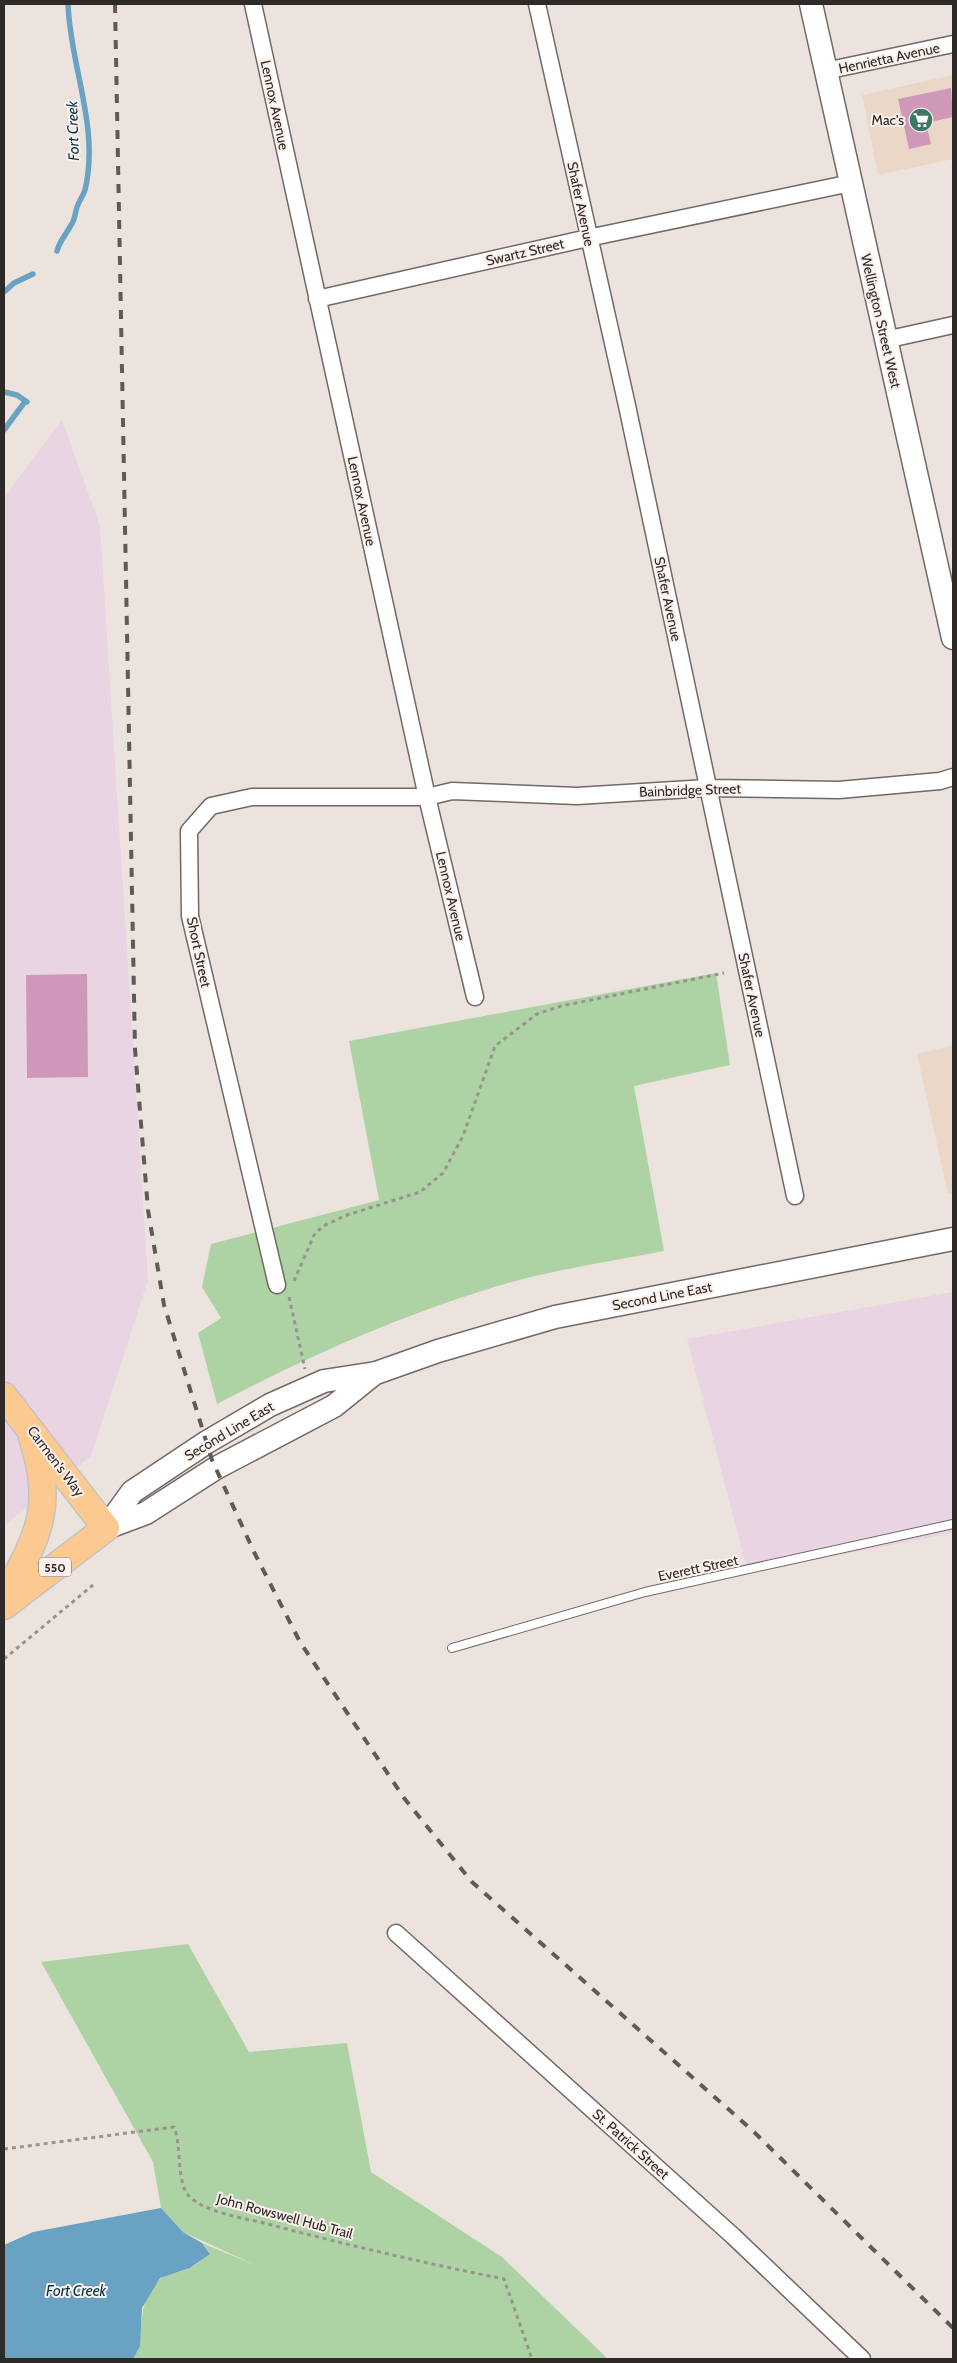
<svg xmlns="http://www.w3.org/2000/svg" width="957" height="2363" viewBox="0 0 957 2363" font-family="Cabin,sans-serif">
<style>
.commercial{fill:#ebd7c8}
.industrial{fill:#e9d4e3}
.green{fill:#add3a4}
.water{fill:#69a2c3}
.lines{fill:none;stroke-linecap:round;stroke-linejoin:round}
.stream{stroke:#69a2c3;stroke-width:5.5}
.building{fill:#cf98b9}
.service-casing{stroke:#726865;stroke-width:10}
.minor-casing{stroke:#726865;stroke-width:19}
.secondary-casing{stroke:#726865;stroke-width:25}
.trunk-casing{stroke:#c4c3c3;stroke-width:29}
.path{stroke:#99928e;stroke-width:3;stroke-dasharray:4 4;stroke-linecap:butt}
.service{stroke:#fff;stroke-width:8}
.minor{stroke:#fff;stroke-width:16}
.secondary{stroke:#fff;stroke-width:22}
.trunk{stroke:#fcca90;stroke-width:26}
.rail{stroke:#5f5957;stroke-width:4;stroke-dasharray:9 9;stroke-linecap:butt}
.labels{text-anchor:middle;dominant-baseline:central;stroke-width:4;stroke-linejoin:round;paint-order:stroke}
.shield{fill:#fbf0eb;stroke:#6c6562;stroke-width:1}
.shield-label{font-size:12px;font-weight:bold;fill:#2e2a28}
.street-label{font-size:14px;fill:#2e2a28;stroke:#fbf0eb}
.poi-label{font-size:14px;fill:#2e2a28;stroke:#fbf0eb;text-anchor:end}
.water-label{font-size:15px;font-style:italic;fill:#01344b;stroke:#fbf0eb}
</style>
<rect width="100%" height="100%" fill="#ede3de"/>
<path class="commercial" d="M953,75V159L878,175L862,95Z
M953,1045V1193L948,1194L917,1054Z"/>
<path class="industrial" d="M62,420L100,526L148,1280L91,1456L4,1526V498Z
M953,1292V1533L748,1573L687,1339Z"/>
<path class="green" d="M716,973L730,1065L634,1086L664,1251C612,1261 558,1269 508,1283C408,1312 308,1356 217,1404L198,1333L221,1318L202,1287L211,1244L379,1200L349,1041Z
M188,1944L249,2052L347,2043L371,2172L502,2257L608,2359H133C147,2333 134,2304 159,2280C165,2273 179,2273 188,2269C196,2266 203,2258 210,2253L202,2243L257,2266L183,2232L161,2208L153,2162L41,1962Z"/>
<path class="water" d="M161,2208L183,2232L202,2243L210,2254L190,2268L160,2278L142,2308L140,2346L133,2359H4V2245L33,2232Z"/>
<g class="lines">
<path class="stream" d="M57,251C60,240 66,235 71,225C75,220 75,213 77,207C79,201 83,196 85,190C100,127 70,66 68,4
M4,292L14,283L33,274
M4,392L17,395L27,402L24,403L4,430"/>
</g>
<path class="building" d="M951,88L953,117L926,123L931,144L909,149L898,99Z
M87,974L88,1077L27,1078L26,975Z"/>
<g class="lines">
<g class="service-casing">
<path id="service" d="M452,1648L645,1592L953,1524"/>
</g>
<g class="minor-casing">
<path id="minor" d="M253,4L427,797L475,997
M537,4L626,401L795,1196
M825,71L953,44
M317,299L588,238L851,183
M885,340L953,325
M277,1285L190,916L189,831L211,806L252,797H427L452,791L577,796L707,788L839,790L940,781L953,777
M396,1933L733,2236L862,2359"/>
</g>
<g class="secondary-casing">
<path id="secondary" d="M811,4L953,638
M106,1528L132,1492L207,1442L270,1405L324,1381L376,1373L438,1351L555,1317L953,1239
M106,1528L146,1513L216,1468L334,1406L375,1373"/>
</g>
<g class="trunk-casing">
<path id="trunk" d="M4,1396L106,1528L4,1606
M4,1599C38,1536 55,1509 32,1437"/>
</g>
<path class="path" d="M294,1281L314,1235L323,1226L347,1215L420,1192L443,1173L463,1136L495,1046L537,1014L561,1006L724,973
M289,1297L305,1369
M4,1659L93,1585
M4,2149L174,2127C182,2146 176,2182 189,2196C204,2212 243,2218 264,2223C343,2244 424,2263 504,2279L532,2359"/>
<use href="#service" class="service"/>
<use href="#minor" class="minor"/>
<use href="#secondary" class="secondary"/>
<use href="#trunk" class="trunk"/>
<path class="rail" d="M115,4L135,1049L148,1210L164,1305L212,1460L254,1552L300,1642L404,1798L472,1882L753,2131L953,2328"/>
</g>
<defs>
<g id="supermarket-disc" transform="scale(1.25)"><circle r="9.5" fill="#3b7a67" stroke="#fbf0eb"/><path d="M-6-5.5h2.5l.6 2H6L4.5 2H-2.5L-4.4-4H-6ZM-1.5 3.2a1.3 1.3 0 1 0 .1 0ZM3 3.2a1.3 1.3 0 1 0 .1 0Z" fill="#fff"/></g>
</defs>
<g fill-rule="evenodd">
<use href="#supermarket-disc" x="921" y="120"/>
</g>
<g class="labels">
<rect class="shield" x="39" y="1557.5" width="32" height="19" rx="4"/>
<g class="shield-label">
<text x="55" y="1567">550</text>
</g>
<g class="street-label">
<text transform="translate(889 58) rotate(-12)">Henrietta Avenue</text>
<text transform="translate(275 105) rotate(78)">Lennox Avenue</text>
<text transform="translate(581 204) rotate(78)">Shafer Avenue</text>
<text transform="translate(525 252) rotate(-13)">Swartz Street</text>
<text transform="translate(881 321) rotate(77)">Wellington Street West</text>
<text transform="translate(362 501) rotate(78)">Lennox Avenue</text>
<text transform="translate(668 599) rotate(78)">Shafer Avenue</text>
<text transform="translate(690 790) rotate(-2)">Bainbridge Street</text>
<text transform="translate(451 896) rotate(77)">Lennox Avenue</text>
<text transform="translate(199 952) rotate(78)">Short Street</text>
<text transform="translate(752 995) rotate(78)">Shafer Avenue</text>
<text transform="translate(662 1296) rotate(-11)">Second Line East</text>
<text transform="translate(229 1431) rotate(-31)">Second Line East</text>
<text transform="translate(56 1461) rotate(53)">Carmen's Way</text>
<text transform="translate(698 1568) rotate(-12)">Everett Street</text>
<text transform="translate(631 2144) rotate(42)">St. Patrick Street</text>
<text transform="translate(285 2216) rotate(15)">John Rowswell Hub Trail</text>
</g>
<g class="poi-label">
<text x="904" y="120">Mac's</text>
</g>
<g class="water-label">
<text transform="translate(73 131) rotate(-92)">Fort Creek</text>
<text x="76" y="2291">Fort Creek</text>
</g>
</g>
<rect width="957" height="2363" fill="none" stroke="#2e2a28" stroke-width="10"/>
</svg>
